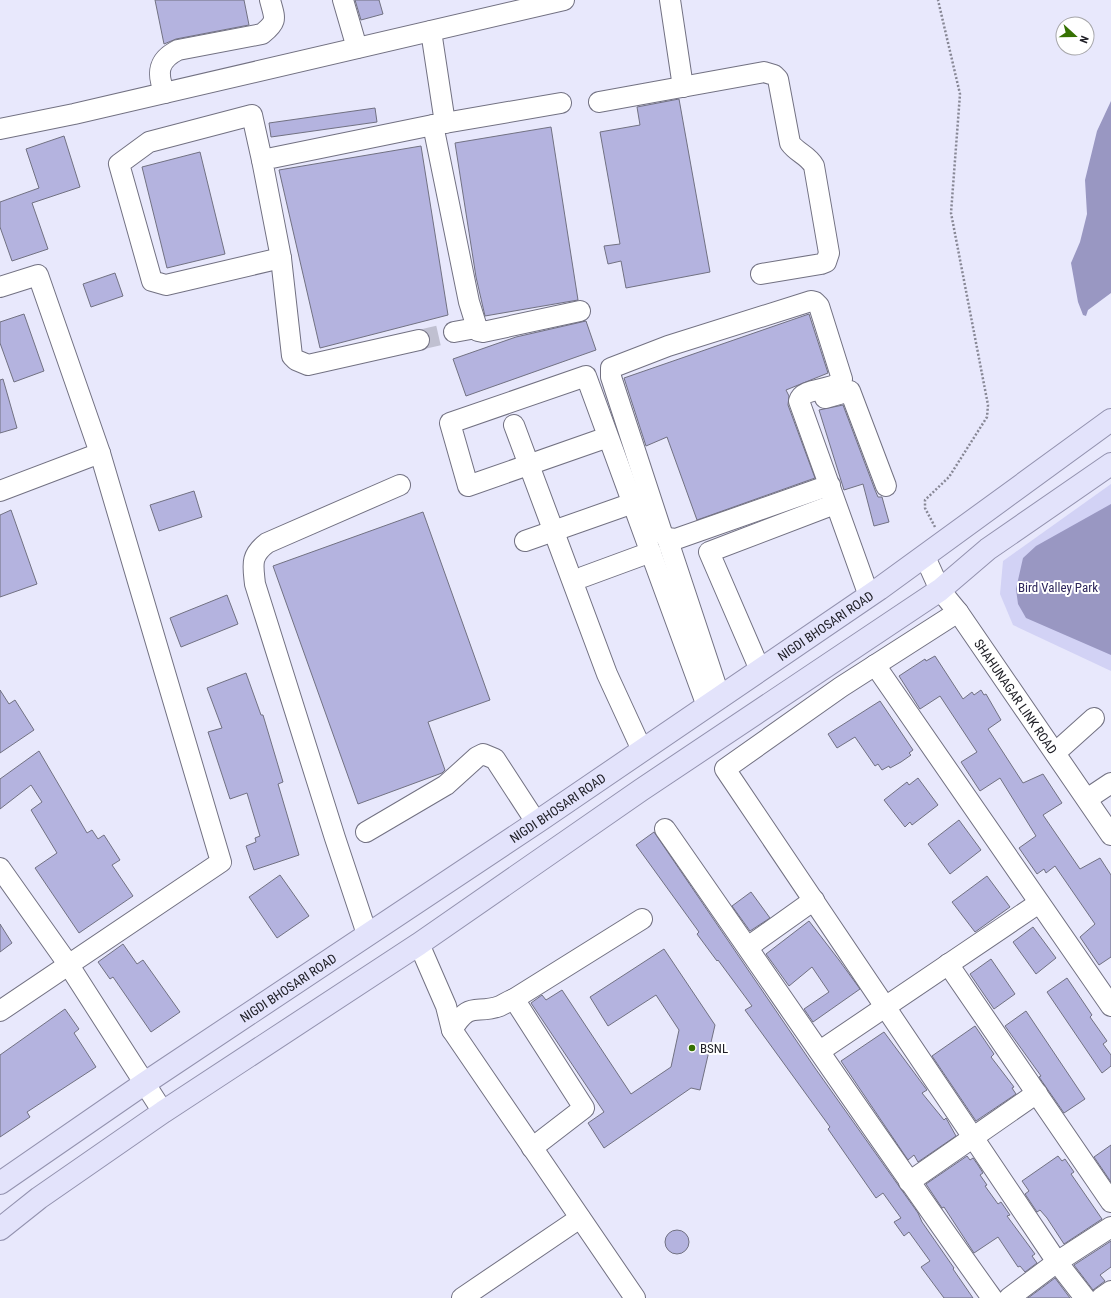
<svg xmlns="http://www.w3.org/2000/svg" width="1111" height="1298" viewBox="0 0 1111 1298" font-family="'Roboto Condensed',sans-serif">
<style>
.green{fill:#d2d2f5}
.water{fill:#9997c2}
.building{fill:#b4b3df;stroke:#717182}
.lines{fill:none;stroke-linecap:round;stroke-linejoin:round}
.minor-tunnel{stroke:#c0c0d1;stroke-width:20;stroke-dasharray:20 10;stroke-linecap:butt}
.minor-casing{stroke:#727182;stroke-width:22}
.major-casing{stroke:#9392af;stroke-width:24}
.path{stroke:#878795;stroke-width:2.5;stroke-dasharray:2 2;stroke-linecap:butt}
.minor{stroke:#fff;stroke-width:20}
.major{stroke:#e3e3fb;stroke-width:22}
.poi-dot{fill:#367103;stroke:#fff;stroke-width:1.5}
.labels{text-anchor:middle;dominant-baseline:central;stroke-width:4;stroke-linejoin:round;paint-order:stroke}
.park-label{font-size:13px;fill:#2d265b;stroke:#fff}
.street-label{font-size:13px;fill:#202027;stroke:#fff}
.poi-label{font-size:13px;fill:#202027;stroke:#fff;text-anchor:start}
</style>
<rect width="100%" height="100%" fill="#e8e8fc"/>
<path class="green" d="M1111,484V671L1013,625L1000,594L1003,561Z"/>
<path class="water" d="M1111,101V293L1088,310L1086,316L1083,315L1078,302L1071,263L1080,242L1087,214L1085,180L1097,131Z
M1111,504V655L1026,618L1018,604L1016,589L1023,558L1036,546Z"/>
<path class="building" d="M155,0H244L249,25L176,39L164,44Z
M355,0H379L383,14L361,20Z
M679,99L710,272L626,288L621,261L608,264L604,246L620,244L600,132L640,125L637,107Z
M375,108L377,122L271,137L269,123Z
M551,127L578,300L485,316L476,277L455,143Z
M64,136L80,187L32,203L48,249L12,261L0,227V202L39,188L26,149Z
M421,146L448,315L320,348L279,170Z
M200,152L225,254L167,268L142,167Z
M115,273L123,296L91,307L83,284Z
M24,314L44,371L14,382L0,343V322Z
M809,314L828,373L786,390L789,396L788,405L815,478L697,520L667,437L646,446L624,378Z
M586,321L596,350L466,396L453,359L516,337Z
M3,379L17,428L0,433V380Z
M843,405L875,490L878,497H882L889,522L874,526L863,484L844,490L819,410Z
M194,491L202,517L159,531L150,505Z
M11,510L37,584L0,597V515Z
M423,512L490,700L428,722L445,770L442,773L358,804L273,566Z
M227,595L238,624L181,647L170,618Z
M935,656L963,699L972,692L974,695L981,690L984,695L986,694L1001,720L988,729L1023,783L1043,774L1062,803L1043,815L1080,869L1100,858L1111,875V957L1099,965L1080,937L1095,924L1055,866L1046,873L1044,869L1037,874L1019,848L1036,836L1000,778L980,791L961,762L977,752L940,696L920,709L899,676L925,659L926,661Z
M246,673L261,715H263L283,782L278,784L299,855L254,870L246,846L256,842L255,838L260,836L247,793L230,799L208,732L222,728L207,688Z
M0,690L9,704L15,700L34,730L0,753Z
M880,701L913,750L909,753L911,755L901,762L890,768L889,766L882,770L878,764L875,766L855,737L837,748L828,734Z
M39,751L87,833L92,830L98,839L104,835L120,860L112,865L133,896L79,933L35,868L57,853L31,810L42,802L31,785L0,809V779Z
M918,778L938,805L912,825L910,822L905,827L884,800L907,782L909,785Z
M959,820L981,850L950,874L928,844Z
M654,832L815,1068L918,1213L922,1222L954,1268L953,1269L973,1298H944L921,1267L930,1261L909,1232L904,1236L894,1222L901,1218L883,1193L876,1198L828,1129L830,1127L745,1010L752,1006L718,960L717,961L697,934L699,932L636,845Z
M280,875L309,916L277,938L249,897Z
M987,876L1010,907L975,932L952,902Z
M751,892L770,918L750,931L732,906Z
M809,921L839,960L860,989L813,1022L804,1009L829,992L812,967L789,986L766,954Z
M0,924L12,943L0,952Z
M1033,927L1056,958L1036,974L1013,942Z
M123,944L137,964L143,960L180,1012L151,1032L113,977L110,979L98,962Z
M664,949L715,1025L700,1090L691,1088L604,1148L588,1123L604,1112L531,1003L542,995L546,1000L562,990L631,1094L671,1067L679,1030L656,995L608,1026L590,997Z
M991,959L1015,994L994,1009L970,974Z
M1067,978L1092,1015L1090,1017L1107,1041L1103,1044L1111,1055V1066L1102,1073L1047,992Z
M65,1009L79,1029L74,1033L96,1067L27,1112L30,1117L0,1137V1055Z
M1026,1011L1085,1099L1064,1113L1039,1077L1041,1076L1005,1026Z
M975,1026L994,1054L991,1057L1014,1087L1012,1088L1016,1094L976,1121L932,1056Z
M884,1032L927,1090L922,1093L944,1120L946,1118L956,1136L918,1162L914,1155L908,1160L841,1061Z
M1111,1145V1182L1094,1157Z
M967,1156L970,1160L973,1158L978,1165L983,1173L980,1175L987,1185L985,1186L998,1204L1001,1202L1010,1215L1007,1216L1035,1254L1032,1256L1037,1263L1025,1272L1020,1266L1018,1267L998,1237L974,1253L944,1207L942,1208L926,1184Z
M1058,1156L1062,1161L1065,1159L1074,1172L1071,1174L1102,1219L1064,1244L1047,1218L1040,1210L1037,1212L1025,1194L1029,1191L1022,1181Z
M665 1242a12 12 0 1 1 24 0a12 12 0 1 1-24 0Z
M1111,1241V1267L1100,1275L1105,1281L1093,1290L1074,1265Z
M1055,1278L1070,1298H1028Z"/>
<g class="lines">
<path class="minor-tunnel" d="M419,340L454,332"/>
<g class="minor-casing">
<g id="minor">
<path d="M343,0L357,48"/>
<path d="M670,0L683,87"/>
<path d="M431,31L445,123"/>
<path d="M165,93C156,73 158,60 178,50L262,34C278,21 275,19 270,0"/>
<path d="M599,102L764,72L774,75L778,79L790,143C797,153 808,155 814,166L829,253L826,262L821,264L761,274"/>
<path d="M433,125L469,302L478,331L483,332L580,311"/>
<path d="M0,129L74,114L564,0"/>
<path d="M262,160L252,115L149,142L119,164L152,281L166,285L281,258"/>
<path d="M0,287L38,275L100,453L221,862L0,1011"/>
<path d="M454,332L476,328"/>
<path d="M419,340L308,365L296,360L292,356L281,258L262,160L433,125L561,103"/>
<path d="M825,398L850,391L886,486"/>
<path d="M514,425L607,674L642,750"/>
<path d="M608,437L468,486L450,423L586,376C626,486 667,596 707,706"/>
<path d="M830,485L676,539L667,538L662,533L611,377V368L668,346L811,301L815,302L819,306L842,379C835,392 803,386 799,401L869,596"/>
<path d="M0,491L100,453"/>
<path d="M667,538L720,698"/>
<path d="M525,541L633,503"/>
<path id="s1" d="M925,557L940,590L958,612L1111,835"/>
<path d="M583,577L651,552"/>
<path d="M958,612L841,687L725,769L1057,1262L1085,1298"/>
<path d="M875,665L1111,1006"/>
<path d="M760,670L709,552L827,507"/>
<path d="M1055,753L1094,718"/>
<path d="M1087,799L1111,783"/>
<path d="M665,829C774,985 881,1143 992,1298"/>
<path d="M366,832L446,785L477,757L483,754L495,759L536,822"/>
<path d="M0,868L68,964L163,1112"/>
<path d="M367,934L335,838L255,584C253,565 250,556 267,543L400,485"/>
<path d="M419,944L446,1006L452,1030L635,1298"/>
<path d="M748,947L814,900"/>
<path d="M948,964L1111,1202"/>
<path d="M514,999L584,1108L532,1148"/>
<path d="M452,1030C470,1000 475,1015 500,1006C504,1004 509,1001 514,999L642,919"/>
<path d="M820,1051L1039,903"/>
<path d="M909,1182L1037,1093"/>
<path d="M462,1298L580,1218"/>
<path d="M1009,1298L1057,1262L1111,1227"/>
<path d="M1101,1298L1111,1291"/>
</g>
</g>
<g class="major-casing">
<g id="major">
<path id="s2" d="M0,1183L145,1083L540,820L879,589L1111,420"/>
<path d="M0,1229L39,1198L163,1112L419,944L641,790L940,590L988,549L1111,464"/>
</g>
</g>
<path class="path" d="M935,527L925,508V500L949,477L987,417L988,405L951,213L960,94L938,0"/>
<use href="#minor" class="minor"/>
<use href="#major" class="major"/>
</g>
<circle class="poi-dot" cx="692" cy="1048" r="4"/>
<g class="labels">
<g class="park-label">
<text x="1058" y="587">Bird Valley Park</text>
</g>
<g class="street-label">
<text stroke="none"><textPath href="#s2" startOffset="996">NIGDI BHOSARI ROAD</textPath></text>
<text stroke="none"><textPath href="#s1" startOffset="167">SHAHUNAGAR LINK ROAD</textPath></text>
<text stroke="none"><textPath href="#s2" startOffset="672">NIGDI BHOSARI ROAD</textPath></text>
<text stroke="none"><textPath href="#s2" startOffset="348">NIGDI BHOSARI ROAD</textPath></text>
</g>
<g class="poi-label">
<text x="700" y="1048">BSNL</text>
</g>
</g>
<g transform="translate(1075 36) rotate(111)"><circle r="19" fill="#ffffff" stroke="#a6a6a9"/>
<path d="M0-3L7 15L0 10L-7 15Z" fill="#367103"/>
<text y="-6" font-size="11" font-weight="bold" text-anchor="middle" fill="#202027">N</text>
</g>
</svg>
